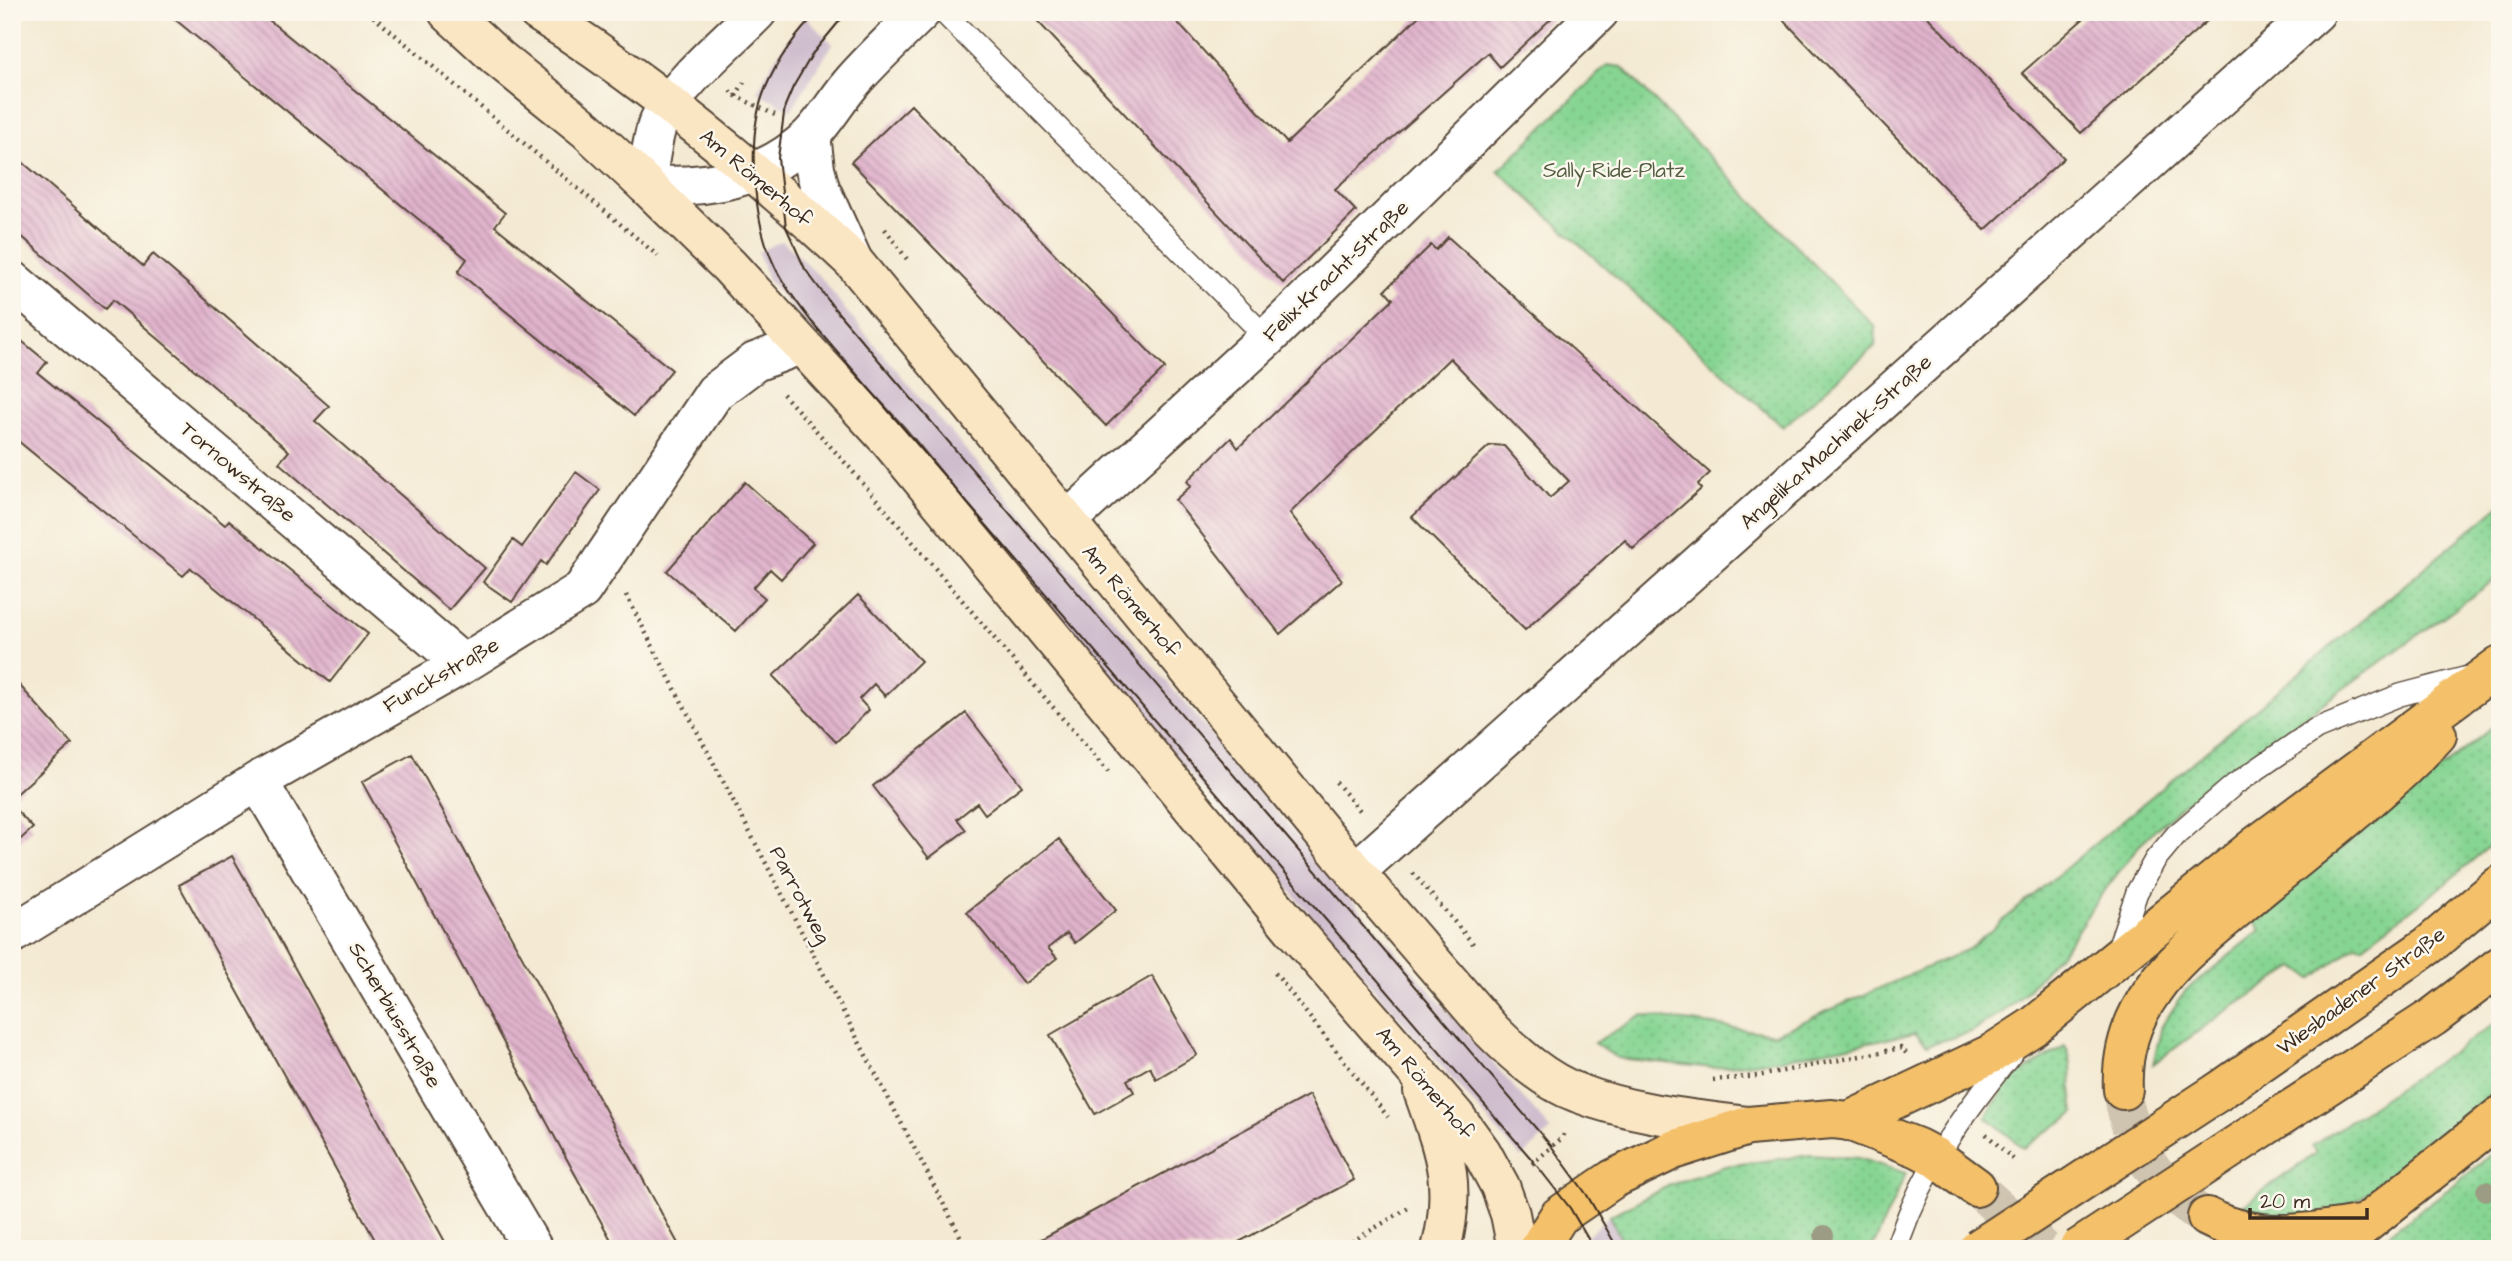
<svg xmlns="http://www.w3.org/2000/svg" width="2512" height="1261" viewBox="0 0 2512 1261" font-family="'Architects Daughter',sans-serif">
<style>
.industrial{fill:#cfbdce}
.green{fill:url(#green-dots);stroke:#618058;stroke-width:2}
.building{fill:url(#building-back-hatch)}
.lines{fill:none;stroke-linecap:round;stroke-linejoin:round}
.primary-tunnel{stroke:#cfc4af;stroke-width:38;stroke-dasharray:38 19;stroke-linecap:butt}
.motorway-tunnel{stroke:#cfc4af;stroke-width:38;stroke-dasharray:38 19;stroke-linecap:butt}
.service-casing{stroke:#574739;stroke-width:24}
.minor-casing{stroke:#574739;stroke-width:42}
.secondary-casing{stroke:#574739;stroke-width:42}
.primary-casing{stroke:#574739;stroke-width:42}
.motorway-casing{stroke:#574739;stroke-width:42}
.path{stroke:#574739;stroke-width:4.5;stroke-dasharray:2 5;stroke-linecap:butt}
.service{stroke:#fff;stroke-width:21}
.minor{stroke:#fff;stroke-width:38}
.secondary{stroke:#fbe6c3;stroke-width:38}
.primary{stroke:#f4c16a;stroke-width:38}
.motorway{stroke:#f4c16a;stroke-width:38}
.tram{stroke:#3b2a1e;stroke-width:2}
.motorway-bridge-casing{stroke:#574739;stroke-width:42;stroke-linecap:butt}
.motorway-bridge{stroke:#f4c16a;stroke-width:38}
.tree{fill:#9b9c83}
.labels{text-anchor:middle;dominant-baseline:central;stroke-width:5;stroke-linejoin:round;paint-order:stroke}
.park-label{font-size:21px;fill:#525d41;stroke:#fbf7ec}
.street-label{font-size:21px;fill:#3b2a1e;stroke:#fbf7ec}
</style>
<defs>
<pattern id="green-dots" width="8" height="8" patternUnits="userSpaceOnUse" patternTransform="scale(1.75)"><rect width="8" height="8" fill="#87d593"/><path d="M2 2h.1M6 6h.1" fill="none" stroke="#75b77e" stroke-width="1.8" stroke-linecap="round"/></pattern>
<pattern id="building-back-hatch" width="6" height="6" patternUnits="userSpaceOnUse" patternTransform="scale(1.75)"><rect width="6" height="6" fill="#e1b4cd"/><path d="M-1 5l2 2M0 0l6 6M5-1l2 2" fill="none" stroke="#b893a6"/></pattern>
</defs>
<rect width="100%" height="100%" fill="#fbf7ec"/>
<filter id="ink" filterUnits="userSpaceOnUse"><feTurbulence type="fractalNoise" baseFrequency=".0143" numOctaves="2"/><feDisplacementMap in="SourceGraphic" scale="14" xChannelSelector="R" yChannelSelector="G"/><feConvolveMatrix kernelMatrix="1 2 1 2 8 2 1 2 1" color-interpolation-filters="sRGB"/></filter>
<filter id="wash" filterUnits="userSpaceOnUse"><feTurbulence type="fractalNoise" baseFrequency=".00686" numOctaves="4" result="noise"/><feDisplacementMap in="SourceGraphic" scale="28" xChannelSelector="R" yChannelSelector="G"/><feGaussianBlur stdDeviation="1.57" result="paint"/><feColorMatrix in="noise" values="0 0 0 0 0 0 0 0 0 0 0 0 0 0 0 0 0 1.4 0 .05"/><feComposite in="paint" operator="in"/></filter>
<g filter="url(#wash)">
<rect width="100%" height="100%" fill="#f4ead3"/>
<path class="industrial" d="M805,16L833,44L791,110L757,92L773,61Z
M781,241L788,246L823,280L847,312L927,406L1068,565L1319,862L1551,1130L1521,1158L1399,1018L768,280L758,252Z
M1609,1216L1627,1249H1585L1580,1242Z"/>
<path class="green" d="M1607,65L1622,67L1876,328L1875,346L1783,427L1498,171Z
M2500,505V576L2187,801L2142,842L2098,899L2069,943L2025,993L2007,1009L1971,1032L1927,1045L1915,1033L1782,1059L1714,1068L1617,1058L1594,1043L1643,1015L1775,1034L1969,949Z
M2500,721V837L2445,884L2362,947L2357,945L2312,979L2295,967L2222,1014L2153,1064L2162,1026L2185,991L2261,930L2253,919Z
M2500,1020V1087C2461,1123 2361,1212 2310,1219C2280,1223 2264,1218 2236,1210L2316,1153L2312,1146Z
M2065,1046C2077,1066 2067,1092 2075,1113L2023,1148L1986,1116L2010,1080Z
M2500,1147V1249H2368L2458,1182Z
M1811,1155L1858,1158L1906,1173L1872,1249H1627L1609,1216L1670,1185L1725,1166Z"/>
<g id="blocks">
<path class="building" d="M166,12H259L505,213L495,226L672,370L634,416L458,272L467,259Z
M1029,12H1168L1287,143L1423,12H1558L1500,67L1488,53L1335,189L1356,211L1283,283Z
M1776,12H1923L2064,158L1985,230Z
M2091,12H2217L2081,133L2022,73Z
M911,105L1165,368L1106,426L851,162Z
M12,153L143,266L153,254L329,406L315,421L485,568L449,610L279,463L289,451L113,300L105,309L12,228Z
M1448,237L1710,473L1698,484L1701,489L1633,549L1625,540L1525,630L1412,517L1489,446L1494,445L1504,446L1550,498L1569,481L1450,358L1290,513L1342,580L1280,634L1175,500L1191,486L1187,481L1231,438L1238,448L1393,299L1385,290L1431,245L1436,250Z
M12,333L47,362L38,373L225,525L229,520L368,634L330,682L191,568L183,576L12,436Z
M576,472L600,490L546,565L541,561L512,602L483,582L513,540L522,547Z
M745,482L813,543L781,579L770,569L753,588L765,598L736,631L667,571Z
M858,595L921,661L885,696L874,684L859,699L869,710L836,742L773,676Z
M12,677L72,744L12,798Z
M966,713L1022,786L985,814L977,803L957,819L966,830L929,858L873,786Z
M412,754L626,1148L681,1249H616L576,1176L362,782Z
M12,806L33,828L12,847Z
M1059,839L1116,910L1075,943L1067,933L1048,948L1057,958L1024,984L967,912Z
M232,856L269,921L449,1249H380L179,885Z
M1152,976L1197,1055L1156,1079L1150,1067L1127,1080L1134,1092L1095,1114L1050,1035Z
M1309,1095L1354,1180L1226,1249H1023Z"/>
</g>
</g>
<g filter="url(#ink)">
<use href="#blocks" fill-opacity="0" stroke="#574739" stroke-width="2"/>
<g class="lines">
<path class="primary-tunnel" d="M1976,1187L2044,1249"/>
<path class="motorway-tunnel" d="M2123,1090C2126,1141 2162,1194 2207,1217"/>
<g class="service-casing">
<path id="service" d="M943,12L1267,338
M2116,954L2137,892L2155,860L2176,835L2234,785L2316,729L2400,695L2468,677
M1899,1240C1925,1165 1964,1113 2013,1052"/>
</g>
<g class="minor-casing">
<path id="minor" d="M757,12C728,42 671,88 657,126C651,145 649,166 646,185C708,189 763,180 810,136C826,120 838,98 853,81C874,57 898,35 921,12
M811,135L815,169L820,188L853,261
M12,280L463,664
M1066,522L1267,338L1599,12
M258,781L533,1249
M1355,872L2316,12
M12,934L258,781L463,664L582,590L715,392L755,362L800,345"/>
</g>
<g class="secondary-casing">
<path id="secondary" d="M448,12L498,58L587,130L646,185L729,266L889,440L1294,930L1455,1116L1482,1153L1500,1186L1510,1214L1517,1249
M538,12C651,83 755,170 853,261L1355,872L1491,1030C1516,1055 1545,1081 1578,1093C1632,1114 1691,1119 1748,1126
M1423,1091C1444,1151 1458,1184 1441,1249"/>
</g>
<g class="primary-casing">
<path id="primary" d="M1538,1249L1559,1216L1613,1179L1673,1150L1748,1126L1832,1119L1849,1121L1918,1148L1935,1157L1976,1187"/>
</g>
<g class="motorway-casing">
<path id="motorway" d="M2123,1090C2121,1053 2131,1020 2153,990C2175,958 2207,934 2236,909C2304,851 2376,800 2437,735
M2218,1092L2429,945L2500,885
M1849,1121L1991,1054L2034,1026L2257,845L2500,665
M2247,1138L2433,1017L2500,966
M2207,1217C2259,1244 2311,1233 2365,1224
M2334,1249L2500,1116"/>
</g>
<path class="path" d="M368,12L658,256
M12,17L16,12
M730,91L736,96L775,115
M736,96L744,82
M885,229L909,262
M783,394L849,467L1108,772
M626,595L967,1249
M1336,782L1362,813
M1413,873L1475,946
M1275,973L1388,1117
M1713,1080L1758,1076L1901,1048L1906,1053
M1986,1134L2015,1161
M1532,1164L1563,1137L1565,1131
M1340,1249L1408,1208"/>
<use href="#service" class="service"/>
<use href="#minor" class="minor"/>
<use href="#secondary" class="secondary"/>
<use href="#primary" class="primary"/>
<use href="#motorway" class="motorway"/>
<path class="tram" d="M818,12C796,34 778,59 766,87C745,135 753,221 775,267C784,286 798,304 811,321L1534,1162L1570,1208L1594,1249
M847,12L813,53L793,87L785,106L778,158L786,227L805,269L834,308L1552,1147L1587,1195L1618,1249"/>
<g class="motorway-bridge-casing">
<path id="motorway-bridge" d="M1978,1249L2218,1092
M2078,1249L2247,1138"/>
</g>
<use href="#motorway-bridge" class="motorway-bridge"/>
</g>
<g class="tree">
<circle cx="2486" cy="1191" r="10"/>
<circle cx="1824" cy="1235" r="10"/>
</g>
</g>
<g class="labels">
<g class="park-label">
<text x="1614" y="170">Sally-Ride-Platz</text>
</g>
<g class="street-label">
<text transform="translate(756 178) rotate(40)">Am Römerhof</text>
<text transform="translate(1336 271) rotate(-44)">Felix-Kracht-Straße</text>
<text transform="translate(1836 442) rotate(-42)">Angelika-Machinek-Straße</text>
<text transform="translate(238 472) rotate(40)">Tornowstraße</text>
<text transform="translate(1131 601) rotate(50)">Am Römerhof</text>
<text transform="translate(441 675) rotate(-30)">Funckstraße</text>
<text transform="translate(800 895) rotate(62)">Parrotweg</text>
<text transform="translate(2361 991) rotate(-36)">Wiesbadener Straße</text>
<text transform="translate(395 1015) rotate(60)">Scherbiusstraße</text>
<text transform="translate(1425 1083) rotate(50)">Am Römerhof</text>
</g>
</g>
<rect width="2512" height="1261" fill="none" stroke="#fbf7ec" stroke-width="42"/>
<path d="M2250 1208v10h117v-10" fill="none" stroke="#3b2a1e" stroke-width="3.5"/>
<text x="2260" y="1208" font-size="21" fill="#3b2a1e" stroke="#fbf7ec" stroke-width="5" paint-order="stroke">20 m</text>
</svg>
